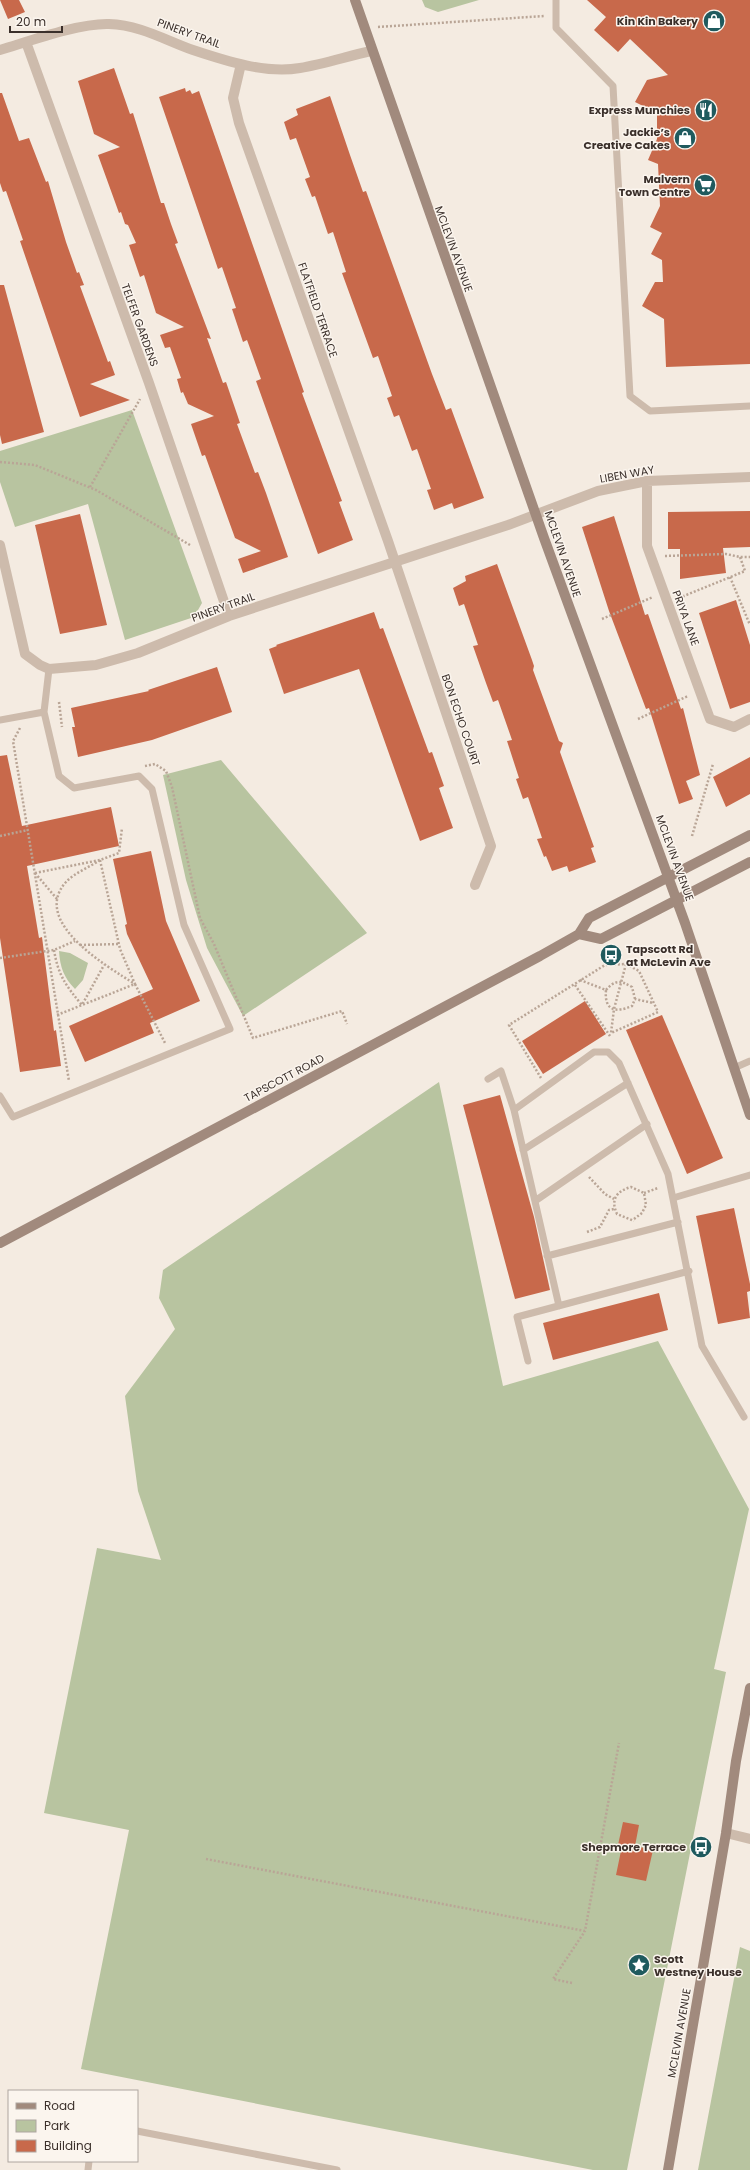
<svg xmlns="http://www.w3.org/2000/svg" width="750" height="2170" viewBox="0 0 750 2170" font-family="Poppins,sans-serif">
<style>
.green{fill:#b8c4a0}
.building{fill:#c8694b}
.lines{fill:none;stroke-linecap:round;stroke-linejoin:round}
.path{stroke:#b9a596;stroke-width:2.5;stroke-dasharray:2 2;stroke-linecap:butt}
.lane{stroke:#cdbbac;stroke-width:7}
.street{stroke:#cdbbac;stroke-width:10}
.secondary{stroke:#a18a7d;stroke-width:10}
.labels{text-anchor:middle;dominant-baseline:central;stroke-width:3;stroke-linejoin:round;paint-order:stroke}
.poi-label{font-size:11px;font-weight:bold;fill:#3b302b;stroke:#fbf5ee;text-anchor:end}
.street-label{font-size:11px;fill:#3b302b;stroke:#fbf5ee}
</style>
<rect width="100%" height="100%" fill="#f4ebe1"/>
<path class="green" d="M422,0H479L438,12L425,7Z
M132,410L202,603L194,617L125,640L88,504L15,527L0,482V451Z
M221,760L367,933L243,1016L207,948L186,880L163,775Z
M59,951L70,953L88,963L83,980L75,989C64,978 60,967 59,951Z
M439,1082L503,1386L658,1341L749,1509L714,1669L726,1672L627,2170H593L81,2069L129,1830L44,1813L97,1548L161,1560L138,1491L125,1396L175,1329L159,1298L163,1270Z
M740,1947L750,1951V2170H698Z"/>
<path class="building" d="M0,0H19L25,12L8,19Z
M587,0H750V364L666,367L664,319L642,306L655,282H663L662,260L651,254L662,233L650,227L660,206L658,164L648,160L657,139V113L635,102L647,80L668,75L630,39L618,52L594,30L606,17Z
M114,68L130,114L133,113L161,203H164L171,224L178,243L175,244L211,339L207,338L223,383L226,382L237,414L240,423L237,424L255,473L258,472L266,493L288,557L243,573L238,559L261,551L235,538L205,455L202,456L191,424L214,416L188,404L183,392L181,393L177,379L181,378L170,347L165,348L160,335L184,327L156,313L144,275L140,277L129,245L136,243L128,225L125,224L121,212L119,213L98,155L120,147L94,134L78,81Z
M185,88L186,92L190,90L192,94L199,91L304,392L302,393L342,501L339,502L353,540L318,554L256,381L261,379L247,340L243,342L232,309L236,308L222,267L218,269L159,97Z
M0,93H2L19,141L29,138L46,182L48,181L66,242L77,273L79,272L84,285L80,286L108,362L110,361L115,375L90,384L130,400L80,417L20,241L23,240L6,191L3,192L0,183Z
M330,96L350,155L363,192L366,191L432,374L446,410L451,408L484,498L454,509L452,503L434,510L427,490L431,489L417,449L412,451L399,415L394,417L387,398L392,396L378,356L373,358L342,273L346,272L333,232L328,234L315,196L312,197L305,179L310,177L296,138L290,140L284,122L298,115L296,109Z
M0,285H4L44,432L2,444L0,435Z
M750,511V547L723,548L726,573L680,579V549H668V512Z
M80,514L107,625L60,634L35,525Z
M614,516L645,615L648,614L681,709L683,708L700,775L686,781L693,799L679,804L649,708L646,709L609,611L582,527Z
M497,564L532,660L534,666L533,670L559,741L563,743L560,752L594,847L591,848L596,862L569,872L567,866L552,871L546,856L544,857L537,839L542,838L528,797L523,799L516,779L519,778L507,741L512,740L498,700L493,702L486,683L473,646L478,645L464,604L459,606L453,588L466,581L465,576Z
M736,600L750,645V702L730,709L699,613Z
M374,612L380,629L383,628L429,753L432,752L444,786L439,788L453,828L420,841L359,669L284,694L269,649L277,646L276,645Z
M217,667L232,712L152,740L78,757L72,727H75L71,708L149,691L148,690Z
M7,755L22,826L111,807L119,846L27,866L39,938L42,937L54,1031L56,1030L61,1066L20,1072L0,938V756Z
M750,757V794L726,807L713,777Z
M151,851L166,921L200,1001L150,1023L154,1033L85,1062L69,1026L153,989L127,934L125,925L127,924L113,859Z
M585,1001L606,1034L543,1074L522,1041Z
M662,1015L723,1158L687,1174L626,1030Z
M500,1095L534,1217L550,1290L515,1299L463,1105Z
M734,1208L750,1284V1291L747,1292L750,1318L718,1324L696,1216Z
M659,1293L668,1330L553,1360L543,1323Z
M623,1822L639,1825L635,1846L653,1850L646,1881L616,1875L622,1846L618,1845Z"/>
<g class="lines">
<path class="path" d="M378,27L544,16
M0,462L35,465L96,490L190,545
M90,487L140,399
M665,556L726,554L740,557H750
M730,577L750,625
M679,598L745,571L740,557
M602,619L653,597
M59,702L62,727
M638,719L688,696
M20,728L13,741L69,1081
M145,766L155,764L166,771L172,787L200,918L214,944L253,1038L342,1011L347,1024
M0,836L28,830
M692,836L713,764
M100,860L120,949L135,984C108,967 30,922 66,882C74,873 90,867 100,860Z
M35,873L100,860L119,853L122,828
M35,873L57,899
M80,945L119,944
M54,950C58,975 66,986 82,1005L104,965
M0,958L54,950L75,941
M626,964L639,971L658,1012L611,1033L614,1009Z
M580,980L606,990C604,1011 616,1013 632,1006L635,999L653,1003
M575,985L610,1036
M606,990C615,980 620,980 632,987L635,999
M57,1015L135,984L165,1043
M541,1078L509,1025L605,965L626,964
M589,1177L605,1194L614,1199
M644,1193L658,1188
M634,1219L642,1213L646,1205L644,1193L631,1187C617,1191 610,1199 617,1214L634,1221
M587,1232L600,1227L609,1210L614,1209
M206,1859L585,1931L619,1743
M572,1983L553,1979L585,1931"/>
<path class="lane" d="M556,0V28L613,86L630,396L650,411L750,406
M0,720L44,712
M734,1068L750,1061
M488,1079L501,1071L514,1110L559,1306
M0,1096L13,1117L230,1029L184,925L152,789L139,776L74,788L59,776L44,712L49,669
M514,1110L594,1052H608L619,1063L668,1174L702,1346L744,1417
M523,1150L628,1083
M673,1198L750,1175
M535,1201L647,1124
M547,1256L678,1222
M528,1361L517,1317L689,1271
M137,2131L337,2170
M88,2170L89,2161"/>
<path class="street" d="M26,42L149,383L229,616
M0,50C30,41 79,23 109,24C140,25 165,40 193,50C226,61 266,74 300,68C324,64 348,56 371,51
M241,64L233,98L239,123L388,541L491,846L475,885
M647,481V546L710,719L734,727L750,719
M0,545L25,654L40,665L49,669L96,665L138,653L229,616L508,525L598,491L647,481L750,477
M726,1833L750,1839"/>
<path class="secondary" d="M355,0L544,538L685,923L750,1115
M579,934L601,939L750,862
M0,1243L540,956L579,934L589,918L750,835
M668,2170L726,1833L736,1761L750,1688"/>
</g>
<defs>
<g id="shop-disc" transform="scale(1.15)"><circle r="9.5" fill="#1f5a5e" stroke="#fbf5ee"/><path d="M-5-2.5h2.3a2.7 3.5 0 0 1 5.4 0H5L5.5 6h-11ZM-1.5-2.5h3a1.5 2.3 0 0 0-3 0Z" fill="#fff"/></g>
<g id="restaurant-disc" transform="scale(1.15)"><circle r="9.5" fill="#1f5a5e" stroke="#fbf5ee"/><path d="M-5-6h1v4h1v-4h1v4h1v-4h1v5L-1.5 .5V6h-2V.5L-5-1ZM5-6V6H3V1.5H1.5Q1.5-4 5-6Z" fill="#fff"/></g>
<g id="supermarket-disc" transform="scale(1.15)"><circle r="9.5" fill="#1f5a5e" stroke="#fbf5ee"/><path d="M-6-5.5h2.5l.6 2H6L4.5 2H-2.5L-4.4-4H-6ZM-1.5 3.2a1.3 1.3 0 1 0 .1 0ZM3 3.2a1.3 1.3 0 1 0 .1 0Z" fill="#fff"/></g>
<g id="bus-disc" transform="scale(1.15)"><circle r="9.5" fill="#1f5a5e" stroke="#fbf5ee"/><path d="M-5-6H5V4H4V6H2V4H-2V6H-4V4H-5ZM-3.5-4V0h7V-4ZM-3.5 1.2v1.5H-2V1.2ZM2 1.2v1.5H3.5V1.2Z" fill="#fff"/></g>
<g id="sight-disc" transform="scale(1.15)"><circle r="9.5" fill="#1f5a5e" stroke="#fbf5ee"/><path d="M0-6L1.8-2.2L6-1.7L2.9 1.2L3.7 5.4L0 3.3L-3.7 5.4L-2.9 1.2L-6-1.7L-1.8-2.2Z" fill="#fff"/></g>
</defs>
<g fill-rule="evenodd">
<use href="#shop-disc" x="714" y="21"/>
<use href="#restaurant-disc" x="706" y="110"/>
<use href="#shop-disc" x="685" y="138"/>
<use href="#supermarket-disc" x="705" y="185"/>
<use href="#bus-disc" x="611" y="955"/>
<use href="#bus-disc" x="701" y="1847"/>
<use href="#sight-disc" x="639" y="1965"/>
</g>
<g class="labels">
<g class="poi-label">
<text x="698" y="21">Kin Kin Bakery</text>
<text x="690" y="110">Express Munchies</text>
<text x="670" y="132">Jackie’s<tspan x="670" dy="13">Creative Cakes</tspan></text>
<text x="690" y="179">Malvern<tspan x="690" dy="13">Town Centre</tspan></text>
<text x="626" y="949" text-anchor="start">Tapscott Rd<tspan x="626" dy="13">at McLevin Ave</tspan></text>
<text x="686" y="1847">Shepmore Terrace</text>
<text x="654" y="1959" text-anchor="start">Scott<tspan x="654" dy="13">Westney House</tspan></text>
</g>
<g class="street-label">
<text transform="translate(189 33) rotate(20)">PINERY TRAIL</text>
<text transform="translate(454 249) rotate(70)">MCLEVIN AVENUE</text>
<text transform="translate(318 310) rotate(71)">FLATFIELD TERRACE</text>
<text transform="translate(140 325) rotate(70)">TELFER GARDENS</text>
<text transform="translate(627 474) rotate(-10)">LIBEN WAY</text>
<text transform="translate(563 554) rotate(71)">MCLEVIN AVENUE</text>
<text transform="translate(223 607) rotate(-20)">PINERY TRAIL</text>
<text transform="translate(686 618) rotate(70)">PRIYA LANE</text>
<text transform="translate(461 720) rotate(71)">BON ECHO COURT</text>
<text transform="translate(675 858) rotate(70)">MCLEVIN AVENUE</text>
<text transform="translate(284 1078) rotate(-28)">TAPSCOTT ROAD</text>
<text transform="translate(679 2033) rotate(-80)">MCLEVIN AVENUE</text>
</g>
</g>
<rect x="8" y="2090" width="130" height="72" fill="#fbf5ee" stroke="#aea6a0"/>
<rect x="16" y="2103" width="20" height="6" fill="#a18a7d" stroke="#aea6a0"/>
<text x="44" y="2110" font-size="12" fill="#3b302b">Road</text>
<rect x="16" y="2120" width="20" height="12" fill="#b8c4a0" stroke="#aea6a0"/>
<text x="44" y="2130" font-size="12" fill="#3b302b">Park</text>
<rect x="16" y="2140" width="20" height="12" fill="#c8694b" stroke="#aea6a0"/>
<text x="44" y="2150" font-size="12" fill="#3b302b">Building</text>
<path d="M10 26v6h52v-6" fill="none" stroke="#3b302b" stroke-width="2"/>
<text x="16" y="26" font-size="12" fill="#3b302b" stroke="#fbf5ee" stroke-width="3" paint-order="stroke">20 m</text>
</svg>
